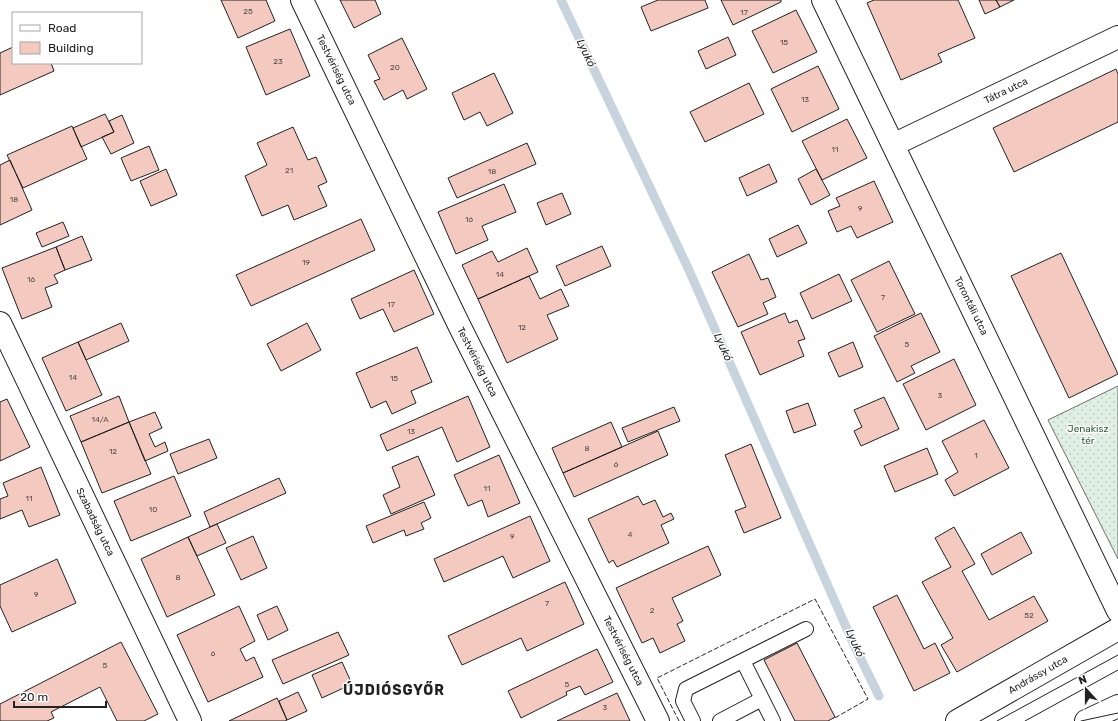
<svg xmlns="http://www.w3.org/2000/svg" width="1118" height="721" viewBox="0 0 1118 721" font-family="Rubik,sans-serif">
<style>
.grass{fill:url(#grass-dots);stroke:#6f6f6f}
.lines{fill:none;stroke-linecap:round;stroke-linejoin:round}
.stream{stroke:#c7d3dd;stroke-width:9}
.building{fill:#f3c9c0;stroke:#222}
.lane-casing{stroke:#222;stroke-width:16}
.street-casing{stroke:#222;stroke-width:24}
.secondary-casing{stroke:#222;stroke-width:24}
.lane{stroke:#fff;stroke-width:14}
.street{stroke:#fff;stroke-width:22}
.secondary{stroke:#fff;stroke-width:22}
.tram{stroke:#222;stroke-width:1}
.fence{stroke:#222;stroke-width:1;stroke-dasharray:5 2;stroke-linecap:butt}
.labels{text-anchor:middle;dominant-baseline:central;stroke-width:3;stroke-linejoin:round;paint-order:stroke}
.number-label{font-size:8px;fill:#564c4a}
.street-label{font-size:10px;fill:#222;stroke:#fff}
.park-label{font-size:10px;fill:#2f5e38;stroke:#fff}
.water-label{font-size:11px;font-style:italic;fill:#222;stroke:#fff}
.district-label{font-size:14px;font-weight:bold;letter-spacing:1px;fill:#222;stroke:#fff}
</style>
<defs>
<pattern id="grass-dots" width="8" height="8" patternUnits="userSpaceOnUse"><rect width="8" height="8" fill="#e0efe3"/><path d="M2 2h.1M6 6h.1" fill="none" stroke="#c0cdc2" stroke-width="1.8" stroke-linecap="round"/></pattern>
</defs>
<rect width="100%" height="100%" fill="#fff"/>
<path class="grass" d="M1118,386V559L1048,420Z"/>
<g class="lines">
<path class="stream" d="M561,0L688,268L854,645L879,696"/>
</g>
<path class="building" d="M221,0H266L275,21L238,38Z
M340,0H375L381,14L354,28Z
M658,0H705L708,8L651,31L641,7Z
M721,0H781V2L733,25Z
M874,0H958L975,38L938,54L942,62L901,80L867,3Z
M979,0H996L1000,7L985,14Z
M996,0H1014L1000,7Z
M796,10L817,52L773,73L752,31Z
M290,29L310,76L266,95L246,47Z
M728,37L736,55L706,69L698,51Z
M402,38L427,89L407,99L403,90L384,100L374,81L380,79L368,55Z
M13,47V63H51L54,71L0,95V53Z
M818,66L839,109L792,132L771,89Z
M1116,69L1118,74V122L1014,172L993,128Z
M494,73L513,113L487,126L480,112L464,120L452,93Z
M749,83L764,114L705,142L690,112Z
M105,114L114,132L81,147L73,128Z
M122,115L134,143L111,154L102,137L114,132L109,121Z
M847,119L867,158L822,180L802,141Z
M72,126L87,159L23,188L7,155Z
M293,127L308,160L316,157L327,182L318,186L327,206L294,220L288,205L262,216L245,176L267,165L257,143Z
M527,143L536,164L457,198L448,178Z
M149,146L159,170L131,181L121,158Z
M10,160L32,210L0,225V165Z
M769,164L777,182L747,196L739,178Z
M166,169L177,195L151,206L140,181Z
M816,169L830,195L811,205L798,179Z
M874,181L893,222L857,238L851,226L837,232L828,211L840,206L836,198Z
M504,184L516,212L482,226L488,240L456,254L438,212Z
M562,193L571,214L546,225L537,203Z
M361,219L375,250L251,306L236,275Z
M63,222L69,236L42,247L36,233Z
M798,225L807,243L777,257L769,239Z
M82,236L92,260L65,270L56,247Z
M602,246L611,266L565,286L556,266Z
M56,247L65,270L54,275L58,283L45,288L52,307L22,319L2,268Z
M527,248L538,272L478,299L462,265L492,251L498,262Z
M1061,253L1118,374L1069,398L1011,276Z
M749,254L761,280L768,278L776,297L763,303L768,314L738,327L712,272Z
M889,261L915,314L877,332L851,280Z
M414,270L434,314L394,332L383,309L360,319L351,299Z
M839,274L852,301L812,319L800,293Z
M529,276L540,299L561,289L569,306L547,315L558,339L507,363L478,299Z
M785,313L789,323L797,320L805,339L798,341L804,356L760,375L741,332Z
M921,313L940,352L911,366L915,373L897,382L874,336Z
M121,323L129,341L86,360L78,342Z
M307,323L321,350L281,371L267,344Z
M78,342L102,395L66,411L42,358Z
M853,342L863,367L839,377L828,353Z
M417,347L432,382L411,391L416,403L392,414L386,401L371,408L356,373Z
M954,359L976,405L926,430L903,384Z
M119,396L129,422L81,442L70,416Z
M468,396L490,447L457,462L442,427L387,451L380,435Z
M884,397L899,429L861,446L854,431L862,427L854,410Z
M7,399L30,447L0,461V402Z
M808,403L816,425L794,433L786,411Z
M674,407L680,421L628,442L622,428Z
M155,412L162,428L149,434L155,447L165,442L168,451L145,461L129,422Z
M984,420L1009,468L954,496L945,480L958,472L942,441Z
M129,422L151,474L102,493L81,442Z
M611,422L622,447L563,473L552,448Z
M658,431L668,455L574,497L563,473Z
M209,439L217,458L178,474L170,454Z
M751,444L781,518L744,533L735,511L746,507L725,455Z
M927,448L938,474L895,492L884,466Z
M499,455L520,503L488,517L482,500L468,506L454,475Z
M418,456L435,495L391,514L383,495L400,487L392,467Z
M41,467L60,515L29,527L22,510L0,519V499L8,496L3,483Z
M174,476L191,516L131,541L114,501Z
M279,478L286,493L210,527L204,512Z
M638,496L643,505L655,500L663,517L671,513L674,519L661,525L669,543L617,567L613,560L609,563L588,519Z
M424,502L431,518L421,523L424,529L406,536L404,530L373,543L366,526Z
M530,516L550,561L513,578L503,556L444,582L434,559Z
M217,524L226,543L197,556L188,537Z
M954,527L975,564L962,571L989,620L1034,596L1048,621L957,672L941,645L953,638L922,582L951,567L935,538Z
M1021,532L1032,553L992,575L981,554Z
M253,536L267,568L241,580L226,548Z
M188,537L215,595L167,617L141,559Z
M708,546L721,575L672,598L683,621L677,624L685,641L660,653L653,638L642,643L616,588Z
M57,559L76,603L12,632L0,606V585Z
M565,582L584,624L527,651L521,638L462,665L448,636Z
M897,595L924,649L935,643L950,673L914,691L873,607Z
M239,606L255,641L240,649L246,661L254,657L263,677L208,702L177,635Z
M277,606L288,630L268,640L257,615Z
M338,632L349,655L283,684L272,660Z
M121,642L158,714L144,721H117L100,687L51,712L54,718L47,721H0V704Z
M797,643L835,717L828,721H795L764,660Z
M597,649L613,682L585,695L580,686L566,692L567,695L521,718L508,691Z
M342,662L352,684L322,698L312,675Z
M298,692L307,711L287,720L279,701Z
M617,693L630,721H557Z
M277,698L287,720L285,721H229Z"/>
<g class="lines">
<g class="lane-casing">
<path id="lane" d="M743,661L773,721
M693,721L683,701L686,689L806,629
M720,721L762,699"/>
</g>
<g class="street-casing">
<path id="street" d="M823,0L1118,611
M893,145L1118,37
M0,323L190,721"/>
</g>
<g class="secondary-casing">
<path id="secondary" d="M302,0L459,325L658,721
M957,721L1118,629
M1086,721L1118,706"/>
</g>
<use href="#lane" class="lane"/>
<use href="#street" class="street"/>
<use href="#secondary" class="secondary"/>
<path class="tram" d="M997,721L1118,655
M1025,721L1118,670
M1081,721L1118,713"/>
<path class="fence" d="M679,721L657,678L815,599L868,699L833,719"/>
</g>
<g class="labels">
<g class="number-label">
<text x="248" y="11">25</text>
<text x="744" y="12">17</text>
<text x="784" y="42">15</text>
<text x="278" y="61">23</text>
<text x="395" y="67">20</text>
<text x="805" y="99">13</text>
<text x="835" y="149">11</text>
<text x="289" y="170">21</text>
<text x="492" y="171">18</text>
<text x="14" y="199">18</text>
<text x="860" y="208">9</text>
<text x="469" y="219">16</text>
<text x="306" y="262">19</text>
<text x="500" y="274">14</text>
<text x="31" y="279">16</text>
<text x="883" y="297">7</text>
<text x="391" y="304">17</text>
<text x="522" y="327">12</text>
<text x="907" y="344">5</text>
<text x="73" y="377">14</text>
<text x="394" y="378">15</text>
<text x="940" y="395">3</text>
<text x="100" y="419">14/A</text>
<text x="411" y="431">13</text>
<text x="587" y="448">8</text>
<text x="113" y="451">12</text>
<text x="976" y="455">1</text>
<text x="616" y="464">6</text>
<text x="487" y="488">11</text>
<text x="29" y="498">11</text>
<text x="153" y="509">10</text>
<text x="630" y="534">4</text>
<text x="512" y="536">9</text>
<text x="178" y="577">8</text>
<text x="36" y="594">9</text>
<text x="547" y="603">7</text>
<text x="652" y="610">2</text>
<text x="1029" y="615">52</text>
<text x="213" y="653">6</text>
<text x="105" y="665">5</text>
<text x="567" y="684">5</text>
<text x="605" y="707">3</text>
</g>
<g class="street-label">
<text transform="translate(336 70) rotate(64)">Testvériség utca</text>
<text transform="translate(1006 91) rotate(-26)">Tátra utca</text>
<text transform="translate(971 306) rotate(64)">Torontáli utca</text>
<text transform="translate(477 362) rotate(63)">Testvériség utca</text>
<text transform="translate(95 522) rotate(64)">Szabadság utca</text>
<text transform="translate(623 651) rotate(63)">Testvériség utca</text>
<text transform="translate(1038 675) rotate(-30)">Andrássy utca</text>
</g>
<g class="park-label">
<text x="1088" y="429">Jenakisz<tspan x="1088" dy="12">tér</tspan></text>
</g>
<g class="water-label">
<text transform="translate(586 53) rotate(65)">Lyukó</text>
<text transform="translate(723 347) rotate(66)">Lyukó</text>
<text transform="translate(855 643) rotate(66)">Lyukó</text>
</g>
<g class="district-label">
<text x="394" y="690">ÚJDIÓSGYŐR</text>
</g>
</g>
<rect x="12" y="12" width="130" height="52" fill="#ffffff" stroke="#a7a7a7"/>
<rect x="20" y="25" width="20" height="6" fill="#ffffff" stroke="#a7a7a7"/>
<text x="48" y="32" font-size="12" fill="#222222">Road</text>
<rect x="20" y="42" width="20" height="12" fill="#f3c9c0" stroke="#a7a7a7"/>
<text x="48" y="52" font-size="12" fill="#222222">Building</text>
<g transform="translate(1086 689) rotate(339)" stroke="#ffffff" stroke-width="3" paint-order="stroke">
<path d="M0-3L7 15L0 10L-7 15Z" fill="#222222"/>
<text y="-6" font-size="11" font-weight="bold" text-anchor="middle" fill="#222222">N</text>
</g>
<path d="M14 701v6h92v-6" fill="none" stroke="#222222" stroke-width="2"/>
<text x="20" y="701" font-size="12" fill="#222222" stroke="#ffffff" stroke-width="3" paint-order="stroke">20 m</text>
</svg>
